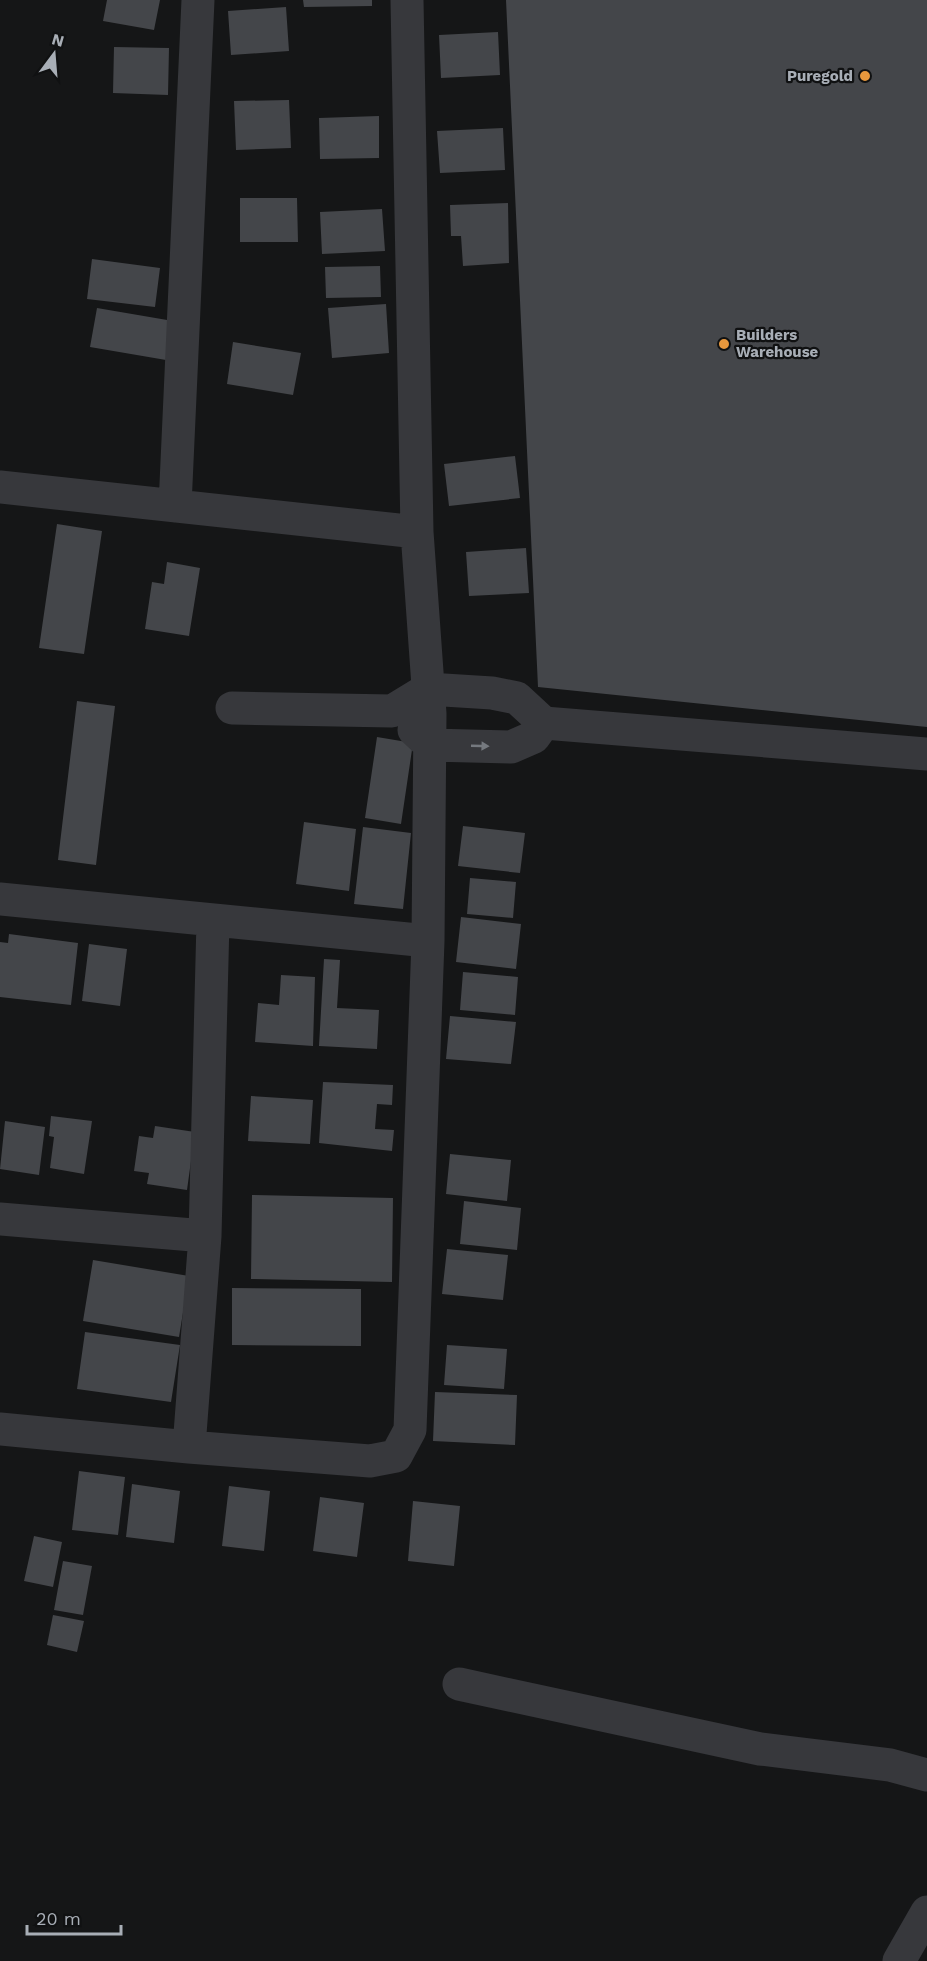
<svg xmlns="http://www.w3.org/2000/svg" width="927" height="1961" viewBox="0 0 927 1961" font-family="'Work Sans',sans-serif">
<style>
.building{fill:#44464a}
.lines{fill:none;stroke-linecap:round;stroke-linejoin:round}
.minor{stroke:#37383c;stroke-width:33}
.tertiary{stroke:#37383c;stroke-width:33}
.oneway{fill:#75797f}
.poi-dot{fill:#e8983d;stroke:#101112;stroke-width:2}
.labels{text-anchor:middle;dominant-baseline:central;stroke-width:4.5;stroke-linejoin:round;paint-order:stroke}
.poi-label{font-size:15px;font-weight:bold;fill:#a8aeb6;stroke:#101112;text-anchor:end}
</style>
<rect width="100%" height="100%" fill="#151617"/>
<path class="building" d="M107,0H160L154,30L103,21Z
M303,0H372V6L304,7Z
M506,0H927V727L538,687Z
M286,7L289,51L231,55L228,11Z
M498,32L500,75L441,78L439,35Z
M114,47L169,48L168,95L113,93Z
M289,100L291,148L236,150L234,101Z
M379,116V158L320,159L319,118Z
M503,128L505,170L440,173L437,131Z
M240,198H297L298,242H240Z
M508,203L509,263L463,266L461,236H451L450,205Z
M382,209L385,251L322,254L320,212Z
M92,259L160,268L155,307L87,299Z
M380,266L381,297L326,298L325,267Z
M386,304L389,353L332,358L328,308Z
M97,308L173,321L166,360L90,347Z
M233,342L301,353L293,395L227,384Z
M515,456L520,498L449,506L444,464Z
M57,524L102,531L84,654L39,648Z
M526,548L529,593L469,596L466,552Z
M167,562L200,568L189,636L145,629L152,582L164,584Z
M77,701L115,706L96,865L58,860Z
M377,737L413,743L401,824L365,818Z
M304,822L356,829L349,891L296,884Z
M463,826L525,833L520,873L458,866Z
M363,827L411,833L403,909L354,904Z
M470,878L516,882L513,918L467,914Z
M461,917L521,924L516,969L456,962Z
M9,934L78,943L71,1005L0,997V942L8,943Z
M89,944L127,949L120,1006L82,1001Z
M324,959L340,960L337,1008L379,1010L377,1049L319,1046Z
M463,972L518,977L515,1015L460,1010Z
M281,975L315,977L313,1046L255,1042L258,1003L279,1005Z
M450,1016L516,1022L511,1064L446,1059Z
M323,1082L393,1085L392,1105L377,1104L375,1129L394,1130L392,1151L319,1143Z
M251,1096L313,1100L310,1144L248,1141Z
M51,1116L92,1121L84,1174L50,1168L54,1137L49,1136Z
M5,1121L45,1127L39,1175L0,1169Z
M155,1126L195,1132L187,1190L147,1184L149,1173L134,1171L139,1136L153,1138Z
M450,1154L511,1160L507,1201L446,1194Z
M252,1195L393,1198L392,1282L251,1279Z
M464,1201L521,1208L517,1250L460,1244Z
M447,1249L508,1255L503,1300L442,1294Z
M93,1260L189,1276L179,1337L83,1321Z
M232,1288L361,1289V1346L232,1345Z
M85,1332L180,1345L171,1402L77,1389Z
M447,1345L507,1349L504,1389L444,1385Z
M435,1392L517,1395L515,1445L433,1441Z
M79,1471L125,1477L118,1535L72,1530Z
M132,1484L180,1491L174,1543L126,1537Z
M229,1486L270,1491L264,1551L222,1546Z
M320,1497L364,1503L357,1557L313,1551Z
M413,1501L460,1506L454,1566L408,1561Z
M34,1536L62,1542L53,1587L24,1581Z
M63,1561L92,1566L83,1615L54,1610Z
M53,1615L84,1621L77,1652L47,1645Z"/>
<g class="lines">
<path class="minor" d="M0,487L417,532
M175,506L198,0
M232,708L392,711L428,689L492,693L517,698L544,723L927,754
M414,730L430,745L511,747L534,737L544,723
M0,899L428,941
M0,1219L205,1236
M0,1429L189,1447L370,1461L396,1456L410,1430L428,941L430,714L417,532L407,0
M189,1447L205,1236L213,921
M459,1684L760,1749L890,1765L927,1775"/>
<path class="tertiary" d="M899,1961L927,1912"/>
</g>
<defs><path id="oneway-solid" d="M-6-.8H1V-3.2L6.5 0L1 3.2V.8H-6Z" transform="scale(1.5)"/></defs>
<use class="oneway" href="#oneway-solid" transform="translate(480 746) rotate(2)"/>
<g class="poi-dot">
<circle cx="865" cy="76" r="6"/>
<circle cx="724" cy="344" r="6"/>
</g>
<g class="labels">
<g class="poi-label">
<text x="853" y="76">Puregold</text>
<text x="736" y="335" text-anchor="start">Builders<tspan x="736" dy="17">Warehouse</tspan></text>
</g>
</g>
<g transform="translate(54 54) rotate(16)" stroke="#101112" stroke-width="4.5" paint-order="stroke">
<path d="M0-4.5L10 22L0 15L-10 22Z" fill="#a8aeb6"/>
<text y="-9" font-size="16" font-weight="bold" text-anchor="middle" fill="#a8aeb6">N</text>
</g>
<path d="M27 1925v9h94v-9" fill="none" stroke="#a8aeb6" stroke-width="3"/>
<text x="36" y="1925" font-size="18" fill="#a8aeb6" stroke="#101112" stroke-width="4.5" paint-order="stroke">20 m</text>
</svg>
